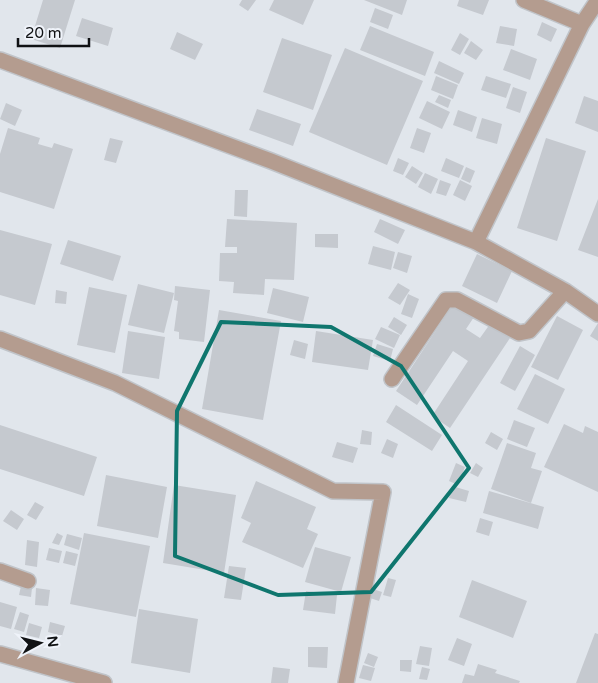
<svg xmlns="http://www.w3.org/2000/svg" width="598" height="683" viewBox="0 0 598 683" font-family="'Varela Round',sans-serif">
<style>
.building{fill:#c5c9cf}
.lines{fill:none;stroke-linecap:round;stroke-linejoin:round}
.minor-casing{stroke:#c0c4c9;stroke-width:18}
.minor{stroke:#b49c8f;stroke-width:15}
.marked{fill:none;stroke:#0f766e;stroke-width:4;stroke-linejoin:round}
</style>
<rect width="100%" height="100%" fill="#e1e6ec"/>
<path class="building" d="M43,0H75L60,48L31,39Z
M242,0H256L248,11L239,5Z
M274,0H314L303,25L269,10Z
M364,0H407L402,15Z
M459,0H489L483,15L457,6Z
M375,8L393,15L388,29L370,22Z
M82,18L113,28L108,46L76,36Z
M542,22L557,29L551,42L537,35Z
M370,26L434,52L425,76L360,50Z
M500,26L517,29L514,46L496,43Z
M177,32L203,44L195,60L170,49Z
M460,33L469,39L460,55L451,50Z
M282,38L332,55L313,110L263,92Z
M471,41L483,50L476,60L464,53Z
M345,48L423,81L387,165L309,132Z
M511,49L537,59L530,80L503,70Z
M439,61L464,73L459,84L434,73Z
M436,76L458,85L453,99L431,90Z
M486,76L511,84L506,98L481,90Z
M513,87L527,92L520,113L506,108Z
M439,95L451,100L448,108L435,102Z
M584,96L598,101V132L575,123Z
M427,101L450,112L442,129L419,118Z
M6,103L22,110L15,126L0,119Z
M257,109L301,124L293,146L249,130Z
M458,110L477,117L472,132L453,125Z
M482,118L502,124L497,144L476,138Z
M8,128L40,138L38,144L52,148L54,143L73,149L54,209L0,192V154Z
M417,128L431,133L424,153L410,148Z
M110,138L123,141L116,163L104,160Z
M546,138L586,151L557,241L517,228Z
M398,158L409,163L403,175L393,171Z
M446,158L464,166L459,178L441,171Z
M412,166L423,173L416,184L405,177Z
M466,167L475,171L470,183L461,179Z
M425,173L438,179L431,194L418,187Z
M440,180L451,184L446,196L436,193Z
M460,180L472,186L465,201L453,195Z
M235,190H248L247,217L234,216Z
M598,199V257L578,250Z
M227,219L297,223L294,280L265,279L264,295L233,293L234,282L219,281L220,253H237V247H225Z
M380,219L405,230L398,244L374,232Z
M0,230L52,244L35,305L0,295Z
M315,234H338V248L315,247Z
M68,240L121,256L113,281L60,264Z
M373,246L395,252L391,270L368,264Z
M398,252L412,256L407,273L393,268Z
M477,254L512,271L497,303L462,286Z
M398,283L410,290L400,305L388,298Z
M138,284L174,293L164,333L128,325Z
M175,286L210,290L204,342L179,339V332L174,331L178,301L174,300Z
M89,287L127,295L115,353L77,345Z
M273,288L309,297L303,322L267,313Z
M56,290L67,292L66,304L55,303Z
M408,294L419,299L412,318L401,314Z
M454,303L474,317L466,329L480,338L490,324L510,338L450,428L432,416L468,361L453,351L417,405L396,391Z
M219,310L281,321L263,420L202,409Z
M557,316L583,330L558,380L531,367Z
M394,317L407,325L401,335L388,327Z
M598,323V341L590,336Z
M381,327L400,335L394,348L375,339Z
M128,331L165,337L159,379L122,373Z
M316,331L373,340L368,370L312,362Z
M294,340L308,344L305,359L290,355Z
M377,344L393,349L390,361L373,356Z
M520,346L535,355L515,391L500,383Z
M535,374L565,389L548,424L517,409Z
M396,405L442,435L432,451L386,422Z
M514,420L535,428L527,447L507,439Z
M564,424L583,433L585,426L598,432V492L544,467Z
M0,425L97,457L84,496L0,469Z
M362,430L372,432L371,445L360,444Z
M491,432L503,439L497,450L485,443Z
M387,439L398,444L393,458L381,453Z
M337,442L358,448L353,463L332,457Z
M507,443L536,453L531,468L542,471L531,503L491,489Z
M456,463L465,467L458,485L449,481Z
M476,463L483,468L478,477L470,473Z
M106,475L167,487L158,538L97,526Z
M256,481L316,507L307,529L318,534L303,568L242,542L251,523L241,518Z
M174,485L236,495L224,573L163,563Z
M452,486L469,491L466,502L449,498Z
M489,491L544,507L538,529L483,513Z
M35,502L44,507L36,520L27,515Z
M11,510L24,519L17,530L3,521Z
M480,518L493,522L489,536L476,532Z
M57,533L63,536L59,545L52,543Z
M84,533L150,546L136,617L70,604Z
M67,534L82,538L79,550L64,545Z
M27,540L39,542L37,567L25,565Z
M315,547L351,557L341,592L305,582Z
M49,548L62,551L59,563L46,560Z
M66,551L78,554L75,566L63,563Z
M229,566L246,568L241,600L224,598Z
M388,578L396,580L391,597L383,595Z
M472,580L527,601L513,638L459,617Z
M21,586L32,588L31,597L19,595Z
M36,588L50,590L48,606L35,605Z
M370,588L382,592L379,601L367,597Z
M306,591L337,595L335,614L303,610Z
M0,602L17,607L11,629L0,626Z
M139,609L198,619L190,673L131,663Z
M20,612L29,615L24,632L14,629Z
M50,622L65,626L62,636L48,632Z
M29,623L42,627L39,638L26,635Z
M595,633L598,634V683H576Z
M457,638L472,644L464,666L448,660Z
M420,646L432,648L429,666L416,664Z
M308,647H328L327,668L308,667Z
M368,653L378,657L374,667L364,663Z
M400,660H412L411,672L400,671Z
M478,664L497,670L495,673L520,681L519,683H462L465,674L474,676Z
M363,665L375,668L371,681L359,678Z
M273,667L290,669L288,683H271Z
M422,667L430,669L427,680L419,679Z"/>
<g class="lines">
<g class="minor-casing">
<path id="minor" d="M524,0L582,24
M0,60L271,161L476,242L565,291L598,314
M476,242L582,24L598,0
M0,339L115,383L333,491L383,492L346,683
M392,379L446,300H457L519,333L529,331L565,291
M0,571L28,581
M0,654L104,683"/>
</g>
<use href="#minor" class="minor"/>
</g>
<path class="marked" d="M221,322L331,327L401,366L469,468L371,592L278,595L175,556L177,411Z"/>
<g transform="translate(40 643) rotate(83)" stroke="#eff3fa" stroke-width="4" paint-order="stroke">
<path d="M0-4L9 19L0 12L-9 19Z" fill="#101214"/>
<text y="-8" font-size="14" font-weight="bold" text-anchor="middle" fill="#101214">N</text>
</g>
<path d="M18 38v8h71v-8" fill="none" stroke="#101214" stroke-width="2.5"/>
<text x="25" y="38" font-size="15" fill="#101214" stroke="#eff3fa" stroke-width="4" paint-order="stroke">20 m</text>
</svg>
